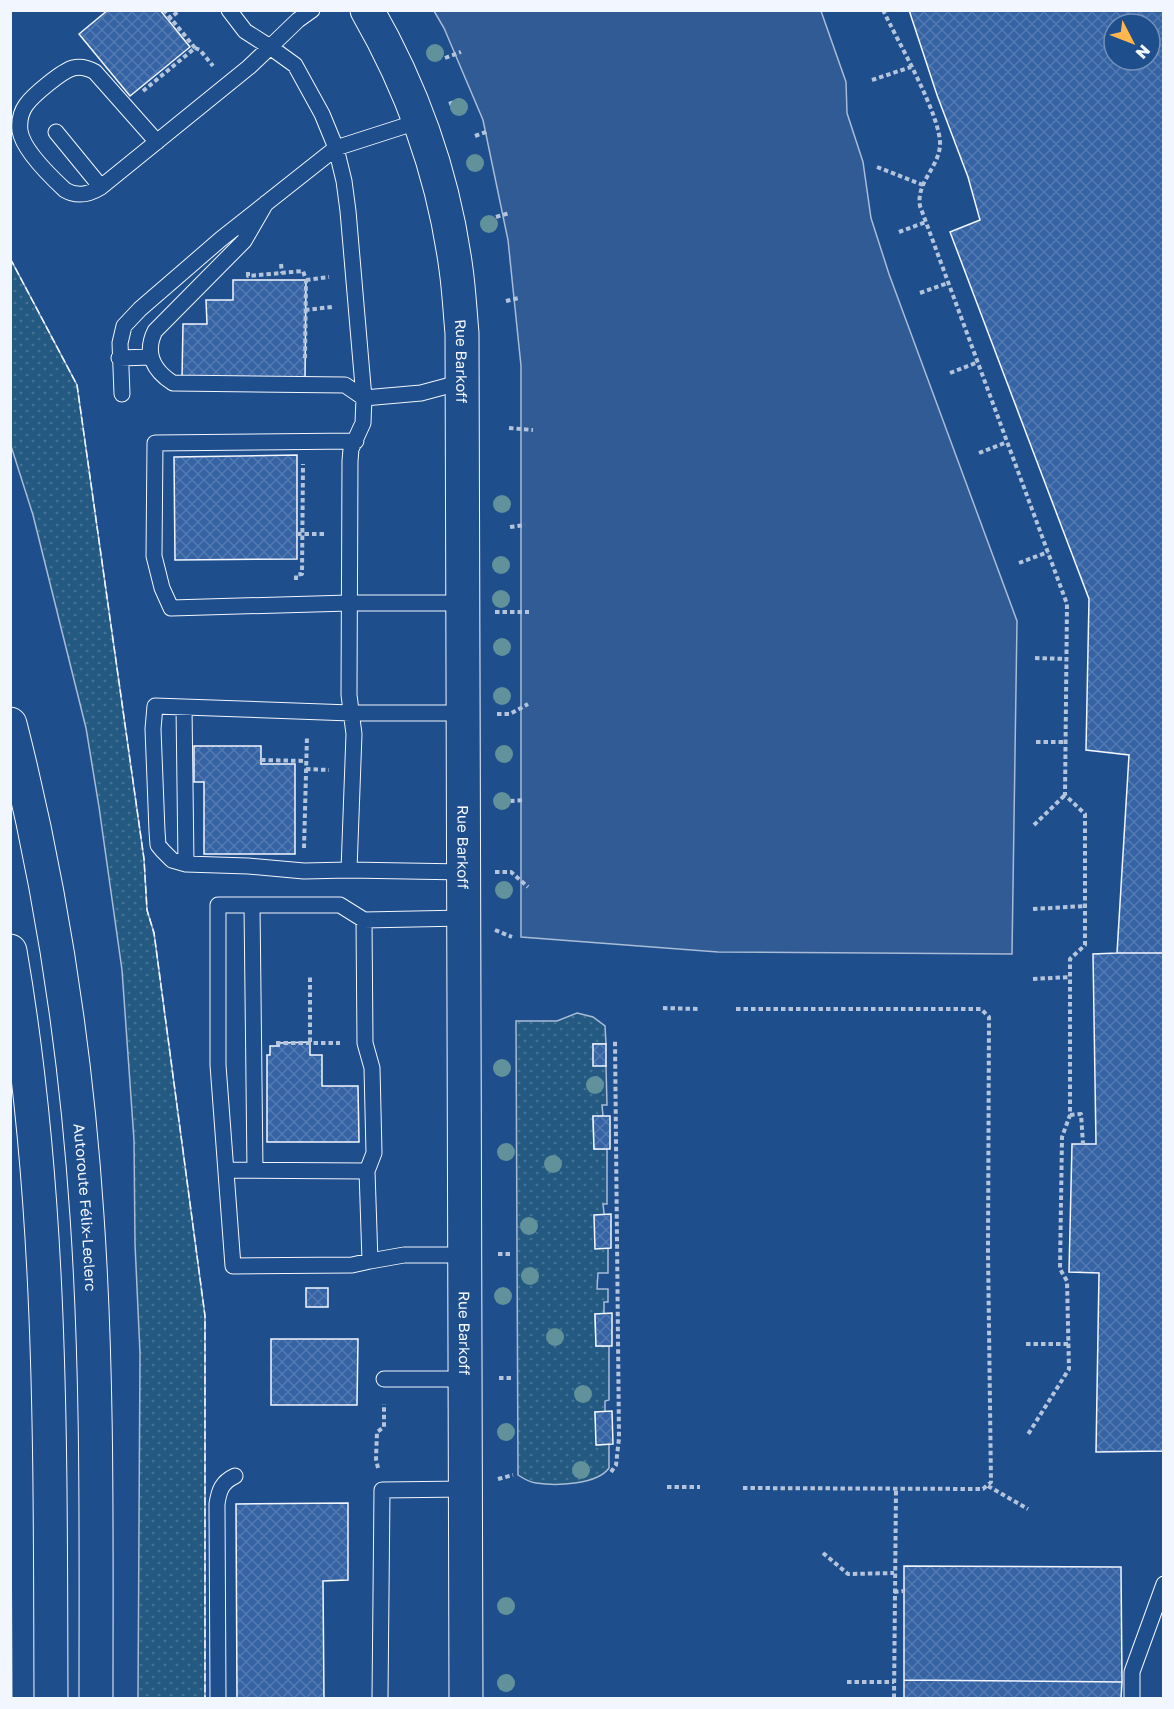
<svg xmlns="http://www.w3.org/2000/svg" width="1174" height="1709" viewBox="0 0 1174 1709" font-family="'Golos Text',sans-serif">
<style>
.grass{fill:url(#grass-dots);stroke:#a8bbd7;stroke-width:1.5}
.parking{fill:#305b95;stroke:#a8bbd7;stroke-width:1.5}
.building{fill:url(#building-cross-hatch);stroke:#f2f6ff;stroke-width:1.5;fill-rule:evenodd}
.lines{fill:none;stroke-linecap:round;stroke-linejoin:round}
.lane-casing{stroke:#f2f6ff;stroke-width:17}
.secondary-casing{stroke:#f2f6ff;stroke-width:35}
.highway-casing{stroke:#f2f6ff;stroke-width:35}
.path{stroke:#b3c4dc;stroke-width:4;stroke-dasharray:4.5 3;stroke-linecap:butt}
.lane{stroke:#1f4e8c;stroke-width:15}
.secondary{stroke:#1f4e8c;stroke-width:33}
.highway{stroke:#1f4e8c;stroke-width:33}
.fence{stroke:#f2f6ff;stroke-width:1.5;stroke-dasharray:8 3;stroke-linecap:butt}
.tree{fill:#61919a}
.labels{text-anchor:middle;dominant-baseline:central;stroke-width:4.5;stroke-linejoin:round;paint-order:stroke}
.street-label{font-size:15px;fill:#f2f6ff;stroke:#1f4e8c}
</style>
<defs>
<pattern id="grass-dots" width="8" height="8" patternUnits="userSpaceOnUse" patternTransform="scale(1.5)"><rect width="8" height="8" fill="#245a82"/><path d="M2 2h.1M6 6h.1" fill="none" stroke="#447295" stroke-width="1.8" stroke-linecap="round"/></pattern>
<pattern id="building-cross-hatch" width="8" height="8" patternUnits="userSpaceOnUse" patternTransform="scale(1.5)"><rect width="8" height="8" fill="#3563a3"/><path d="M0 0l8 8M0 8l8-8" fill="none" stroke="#537ab1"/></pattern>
</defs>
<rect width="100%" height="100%" fill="#1f4e8c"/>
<path class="grass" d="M10,258L77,385L144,859L147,910L154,933L205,1316V1698H138L140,1353L135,1244L134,1140L122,970L99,807L86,728L33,515L11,446Z
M577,1013L593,1017L605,1026L606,1044H593L606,1066L607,1105H602L603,1116L593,1117L594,1149H607V1204H603L608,1248V1273H598L597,1289H608V1302H604V1314H595L596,1346H609V1400L605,1401V1412H595L597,1445L609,1444V1468C597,1485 555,1486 536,1483C529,1482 524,1479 518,1475L516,1021H557Z
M10,1399L12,1698H10Z"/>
<path class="parking" d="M434,11H821L846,82L847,113L863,162L871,218L889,274L1017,621L1012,954L718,952L521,937V366L508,240L483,120L444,28Z"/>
<path class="building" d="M108,10H160L190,47L130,96L79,34Z
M909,10H1164V953H1117L1129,755L1086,750L1089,599L950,232L980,220L968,177L937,95ZM1114,24H1150V60H1114Z
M233,280H306L305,379H182L183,324H207L206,300H233Z
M297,455V559L175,560L174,457Z
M194,746H261V764H295V854H204V782H194Z
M1117,953H1164V1451L1096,1452L1099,1273L1069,1272L1072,1144H1096L1093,954Z
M310,1042V1055H322V1086H358L359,1142H267V1055H270V1046H279V1043Z
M593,1044H606V1066H593Z
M593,1116H610V1149H594Z
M611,1214V1248L595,1249L594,1215Z
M306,1288H328V1307H306Z
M612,1313V1346H596L595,1314Z
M271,1339H358L357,1405H271Z
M612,1411L613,1444L596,1445L595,1412Z
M348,1503V1580L323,1581L324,1698H237L236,1504Z
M904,1566L1121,1567L1122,1682L904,1680Z
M904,1680L1122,1682L1121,1698H904Z"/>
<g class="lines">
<g class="lane-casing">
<path id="lane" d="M312,10L298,20L270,47L295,65L322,114L336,148L344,181L348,211L364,398L421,393L462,382
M56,132L101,187L249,67L270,47L245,31L229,10
M101,187C88,195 77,197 65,190C51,177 23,150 20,131C19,122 21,112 26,105C33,95 62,71 73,68C81,66 88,68 95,72L157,142
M266,203L244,241L155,331C144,353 154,371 173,383L345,385L364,398L363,423L351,449L350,461L349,695L354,734L349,870L464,872
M119,358L151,357
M122,394L120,343L124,326L140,309L221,239L336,148L420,121
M356,441L155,443L154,556L162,588L171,608L349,603H463
M184,707L186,864
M349,870L304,871L248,866L186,864L172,860L163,851L158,845L157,831L153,729L155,706L351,713H463
M252,905L255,1170
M364,920L365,1043L372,1068L374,1153L367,1171L370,1261L352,1265L233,1266L218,1065V905H340L364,920L464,918
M226,1170L367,1171
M370,1261L404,1255H464
M384,1379H465
M218,1698L217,1504C219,1490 222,1482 235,1476
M380,1698L382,1490L466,1489
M1132,1698V1672L1164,1584"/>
</g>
<g class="secondary-casing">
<g id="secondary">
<path id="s1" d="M367,10C413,90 444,178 456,269C459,290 460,312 462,333L466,1698"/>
</g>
</g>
<g class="highway-casing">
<g id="highway">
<path id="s2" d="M10,724C51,885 76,1050 87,1216C98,1376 96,1538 96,1698"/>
<path d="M10,951C53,1200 50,1448 51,1698"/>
</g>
</g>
<path class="path" d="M883,10C897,40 942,117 940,146C938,168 916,183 920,206L1067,604L1065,795L1085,814V945L1070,959V1115L1062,1137L1060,1269L1067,1281L1069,1369L1027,1436
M168,20L180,10
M195,48L200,50L213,66
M445,58L461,52
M872,80L911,67
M143,91L195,48L164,10
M449,104L463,99
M475,136L489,131
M877,167L923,185
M496,217L509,213
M899,232L926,222
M281,264L282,273
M248,272V276L303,271L306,280L305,361
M306,280L329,277
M920,293L948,283
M506,301L519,298
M305,310L332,307
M950,373L978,362
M509,428L533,430
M979,453L1007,442
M510,527L525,525
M297,534H327
M1019,563L1048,552
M296,580V575L302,574L303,464
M495,612H529
M1035,658L1067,659
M497,714H510L528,704
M1036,742H1065
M261,760L306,761
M306,769L329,770
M510,801L525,800
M1034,825L1065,795
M304,848L307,736
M495,872H511L528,887
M1033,909L1085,906
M495,930L512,937
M1033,979L1070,977
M663,1008L698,1009
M736,1009H981L989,1017L988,1251L991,1482L983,1489L741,1488
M310,1042V976
M276,1043H340
M1070,1115L1081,1114L1083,1144
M498,1254H512
M1026,1344H1069
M499,1378H512
M378,1468L376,1459L377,1432L384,1427V1404
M611,1472L616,1465L619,1438L615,1041
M498,1479L513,1475
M988,1486L1028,1509
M667,1487H700
M823,1553L848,1574L894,1573
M894,1592L904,1591
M847,1682H894
M894,1698L896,1489"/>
<use href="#lane" class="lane"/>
<use href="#secondary" class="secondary"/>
<use href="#highway" class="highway"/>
<path class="fence" d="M10,258L77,385L144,859L147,910L154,933L205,1316V1698"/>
</g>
<g class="tree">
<circle cx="435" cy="53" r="9"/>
<circle cx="459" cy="107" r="9"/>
<circle cx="475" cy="163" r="9"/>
<circle cx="489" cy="224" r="9"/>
<circle cx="502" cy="504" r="9"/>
<circle cx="501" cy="565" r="9"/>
<circle cx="501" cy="599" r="9"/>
<circle cx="502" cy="647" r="9"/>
<circle cx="502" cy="696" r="9"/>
<circle cx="504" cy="754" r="9"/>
<circle cx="502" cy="801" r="9"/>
<circle cx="504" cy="890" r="9"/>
<circle cx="502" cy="1068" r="9"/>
<circle cx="595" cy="1085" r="9"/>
<circle cx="506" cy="1152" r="9"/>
<circle cx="553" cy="1164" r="9"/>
<circle cx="529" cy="1226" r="9"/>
<circle cx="530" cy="1276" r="9"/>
<circle cx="503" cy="1296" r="9"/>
<circle cx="555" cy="1337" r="9"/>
<circle cx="583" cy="1394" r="9"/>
<circle cx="506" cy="1432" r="9"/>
<circle cx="581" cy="1470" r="9"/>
<circle cx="506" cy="1606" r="9"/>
<circle cx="506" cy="1683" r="9"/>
</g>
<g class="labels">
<g class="street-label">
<text stroke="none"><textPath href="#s1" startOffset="368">Rue Barkoff</textPath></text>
<text stroke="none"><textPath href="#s1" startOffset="854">Rue Barkoff</textPath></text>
<text stroke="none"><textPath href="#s2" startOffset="490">Autoroute Félix-Leclerc</textPath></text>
<text stroke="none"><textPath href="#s1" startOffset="1340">Rue Barkoff</textPath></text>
</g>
</g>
<rect width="1174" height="1709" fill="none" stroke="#f2f6ff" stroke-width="24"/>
<g transform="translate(1132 42) rotate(132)"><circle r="28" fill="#1f4e8c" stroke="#7391ba" stroke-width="1.5"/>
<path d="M0-4.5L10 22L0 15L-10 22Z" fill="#ffb74d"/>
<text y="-9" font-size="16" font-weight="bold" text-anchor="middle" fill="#f2f6ff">N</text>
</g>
</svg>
